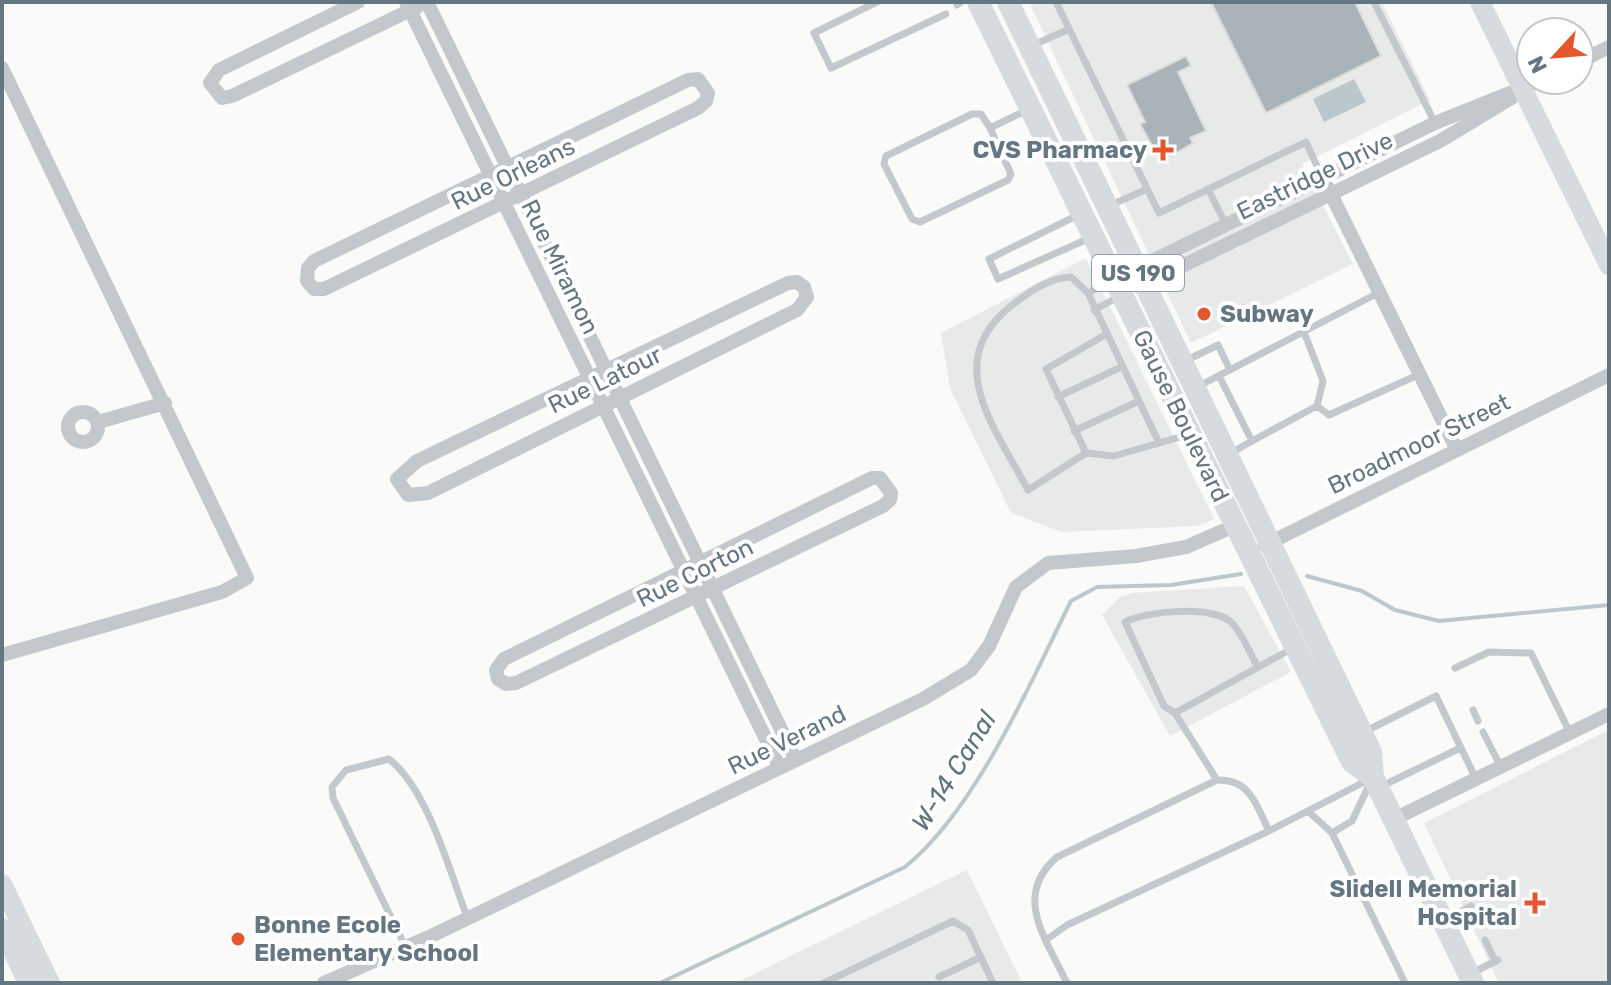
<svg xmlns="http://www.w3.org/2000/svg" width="1611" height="985" viewBox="0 0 1611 985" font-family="Rubik,sans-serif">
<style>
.built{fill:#e8e9e9}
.water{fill:#bbc7cb}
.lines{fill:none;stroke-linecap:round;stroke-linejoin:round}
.stream{stroke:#bbc7cb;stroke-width:4}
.building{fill:#aab3b9;stroke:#dcdcda;stroke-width:2}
.lane{stroke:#c3c8cc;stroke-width:7}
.street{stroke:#c3c8cc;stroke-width:14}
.secondary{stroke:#d6dbdf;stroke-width:20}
.primary{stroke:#d6dbdf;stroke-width:22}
.poi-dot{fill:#e4572e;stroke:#fff;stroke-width:3}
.labels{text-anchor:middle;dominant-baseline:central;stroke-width:8;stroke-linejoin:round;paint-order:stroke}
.shield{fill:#fff;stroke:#939fa8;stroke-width:2}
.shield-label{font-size:22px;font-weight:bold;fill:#657683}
.poi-label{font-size:24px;font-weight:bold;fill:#657683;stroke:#fff;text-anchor:end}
.street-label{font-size:24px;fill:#657683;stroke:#fff}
.water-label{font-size:26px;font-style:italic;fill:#60757c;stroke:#fff}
</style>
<rect width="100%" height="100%" fill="#fafaf8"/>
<path class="built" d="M1029,2H1382L1430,100L1302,164L1353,264L1191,343Z
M1086,258L1214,519L1198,526L1062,532L1011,513L950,388L941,333Z
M1244,586L1291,672L1170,736L1102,615L1120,597L1131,593Z
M1609,730V983H1499L1424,823Z
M967,870L1022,983H735Z"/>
<path class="water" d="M1354,79L1366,102L1324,122L1313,99Z"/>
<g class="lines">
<path class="stream" d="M1307,576L1362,591L1395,610L1439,621L1609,605
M660,983L905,867C976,810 1030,683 1071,601L1097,587L1171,585L1241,574"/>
</g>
<path class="building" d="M1211,2H1355L1381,56L1266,113Z
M1186,56L1191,66L1178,72L1206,131L1190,138L1193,143L1171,156L1159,158L1140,124L1145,122L1127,85Z"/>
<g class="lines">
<path class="lane" d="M877,2L814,33L831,68L946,14
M1056,2L1159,213L1306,142L1322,177
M1374,2L1435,123
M957,5L961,2
M1031,46L1069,29
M990,128L1011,174L1008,180L920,222L912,219L884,164L886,156L972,114H981L990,128L1029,109
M1208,189L1226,225
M1109,206L1147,189
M1080,214L989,259L998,279L1092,237
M1088,293L1159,443
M1094,310L1120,296
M1304,332L1323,381L1317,406
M1105,335L1046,369L1086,453L1114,456L1187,435
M1187,360L1218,345L1230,370
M1219,376L1252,441L1231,453
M1197,387L1380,292
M1058,397L1121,367
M1074,431L1139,401
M1252,441L1317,406L1329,415L1420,374
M1086,453L1028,490C996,429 940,362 1011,306C1029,292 1048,278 1071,277L1088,293L1113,280
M1258,667C1250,654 1243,635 1233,624C1215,604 1146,611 1125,622L1164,706L1175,713L1293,648
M1455,668L1489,652L1531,653L1570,733
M1473,710L1478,721
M1175,713L1217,780
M1366,731L1436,696L1476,779
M1483,732L1501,767
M1380,787L1460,748
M1308,811L1332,833L1405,983
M1332,833L1352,821L1370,783
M1469,907L1477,924
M1444,920L1471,906
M1046,940L1067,925L1269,831L1370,779
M1485,940L1495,961
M405,946L333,798L332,787L346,770L389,759C429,791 449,871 468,919
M1470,974L1498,960
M939,977L981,957
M824,983L953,921L968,930L993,983
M1067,983C1046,939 1012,896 1057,857L1217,780C1250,779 1256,804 1269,831"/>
<path class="street" d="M358,2L219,70L210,83L222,98L232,96L417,7
M406,2L780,768
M427,2L796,760
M1579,62L1609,47
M2,68L247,578L222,592L2,655
M698,79L708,93L706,101L698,108L324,289H314L307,281L308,268L314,261L688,80Z
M1328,188L1457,450
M1115,279L1435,123L1542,80
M797,282L804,287L807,297L797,310L428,493L408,495L397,479L417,461L788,283Z
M1139,287L1440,141L1513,97
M68 427a15 15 0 1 1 30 0a15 15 0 1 1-30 0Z
M98,422L165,403
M872,478H880L891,493L890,500L883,506L516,683L506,684L498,679L496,670L504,659Z
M1265,545L1609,375
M1392,820L1609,714
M324,983L429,937L923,699L971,670L989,646L1016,587L1048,563L1136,556L1186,547L1234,526"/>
<path class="secondary" d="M1480,2L1609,265
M2,884L50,983
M2,928L28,983"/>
<path class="primary" d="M978,2L1352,762L1373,777
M1008,2L1371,752L1373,777L1473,983"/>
</g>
<g class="poi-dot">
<path d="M1159 138h8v8h8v8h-8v8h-8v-8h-8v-8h8z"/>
<circle cx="1204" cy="314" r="8"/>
<path d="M1531 891h8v8h8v8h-8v8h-8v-8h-8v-8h8z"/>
<circle cx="238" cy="939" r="8"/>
</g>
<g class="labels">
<rect class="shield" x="1092" y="255" width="92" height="36" rx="6"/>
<g class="shield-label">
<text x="1138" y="273">US 190</text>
</g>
<g class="poi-label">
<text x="1147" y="150">CVS Pharmacy</text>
<text x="1220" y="314" text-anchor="start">Subway</text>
<text x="1517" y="889">Slidell Memorial<tspan x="1517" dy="28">Hospital</tspan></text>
<text x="254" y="925" text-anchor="start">Bonne Ecole<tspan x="254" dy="28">Elementary School</tspan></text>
</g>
<g class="street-label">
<text transform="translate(513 174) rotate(-26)">Rue Orleans</text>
<text transform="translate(1315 176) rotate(-26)">Eastridge Drive</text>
<text transform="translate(560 267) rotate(64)">Rue Miramon</text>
<text transform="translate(605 380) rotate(-26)">Rue Latour</text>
<text transform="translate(1181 416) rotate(64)">Gause Boulevard</text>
<text transform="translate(1419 444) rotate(-26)">Broadmoor Street</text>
<text transform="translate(695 573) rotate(-26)">Rue Corton</text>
<text transform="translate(787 740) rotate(-26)">Rue Verand</text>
</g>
<g class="water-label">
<text transform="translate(954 771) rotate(-58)">W-14 Canal</text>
</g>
</g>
<rect width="1611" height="985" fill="none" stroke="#657683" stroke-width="8"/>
<g transform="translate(1555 56) rotate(244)"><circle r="38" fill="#ffffff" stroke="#c1c8cd" stroke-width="2"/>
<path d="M0-6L14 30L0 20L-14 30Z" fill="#e4572e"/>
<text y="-12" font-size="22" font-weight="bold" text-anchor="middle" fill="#657683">N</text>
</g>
</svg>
